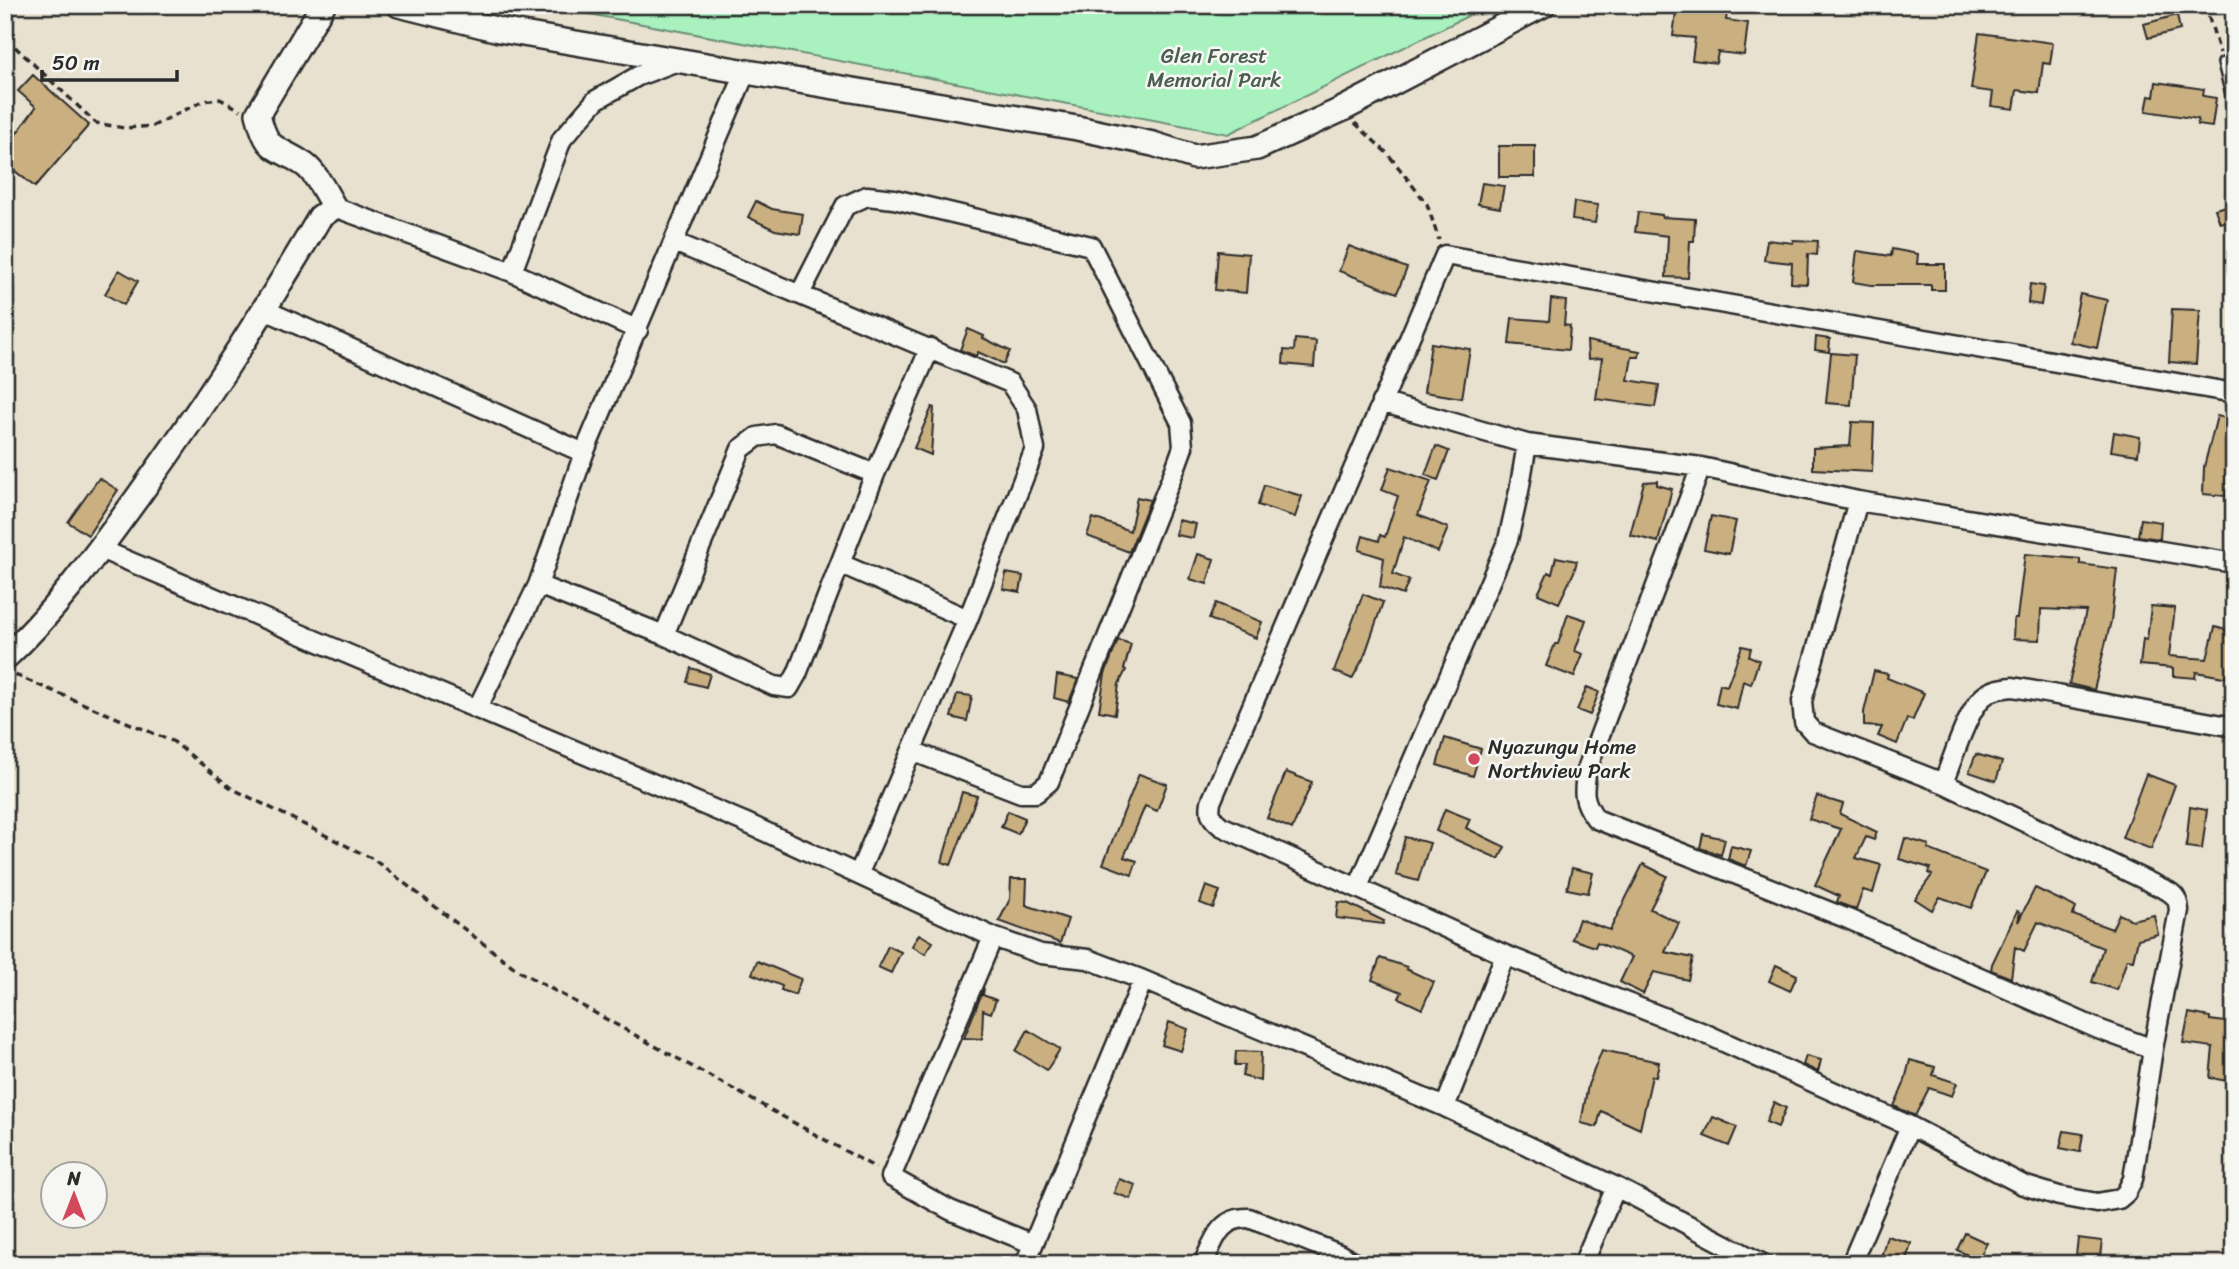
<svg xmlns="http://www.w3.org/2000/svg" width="2239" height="1269" viewBox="0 0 2239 1269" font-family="Sriracha,sans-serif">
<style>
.green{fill:#a9f2c0;stroke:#6a8e76;stroke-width:2}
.building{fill:#caaf80;stroke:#2b2b2b;stroke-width:2}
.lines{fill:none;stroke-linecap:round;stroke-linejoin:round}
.service-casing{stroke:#2b2b2b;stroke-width:14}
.minor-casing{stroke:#2b2b2b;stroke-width:23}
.tertiary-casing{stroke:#2b2b2b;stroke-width:28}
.path{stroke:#2b2b2b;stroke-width:3.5;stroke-dasharray:7 5;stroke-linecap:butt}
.service{stroke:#f6f6f2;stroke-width:9}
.minor{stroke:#f6f6f2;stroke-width:18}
.tertiary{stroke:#f6f6f2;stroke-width:23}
.poi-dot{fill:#d1495b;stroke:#f6f6f2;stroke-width:2.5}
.labels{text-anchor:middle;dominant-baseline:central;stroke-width:5;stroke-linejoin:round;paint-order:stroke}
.park-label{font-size:21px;fill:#4a5d50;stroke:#f6f6f2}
.poi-label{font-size:21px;fill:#2b2b2b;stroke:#f6f6f2;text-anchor:start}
</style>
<rect width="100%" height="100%" fill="#e9e1d0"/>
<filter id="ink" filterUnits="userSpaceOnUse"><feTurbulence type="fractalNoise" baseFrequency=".0143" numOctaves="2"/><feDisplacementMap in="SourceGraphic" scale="14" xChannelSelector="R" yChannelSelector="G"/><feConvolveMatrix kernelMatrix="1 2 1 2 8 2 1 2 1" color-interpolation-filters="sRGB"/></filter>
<g filter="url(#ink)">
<path class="green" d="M541,5H1490L1228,134Z"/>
<path class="building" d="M1697,5H1728L1726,20L1748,23L1744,55L1718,52L1716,63L1692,60L1695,38L1673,36L1676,12L1696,14Z
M2177,15L2180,30L2148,38L2144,24Z
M1979,33L2053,43L2050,64L2043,63L2039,93L2017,90L2014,109L1991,106L1993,92L1971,89Z
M33,75L89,125L35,187L5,163V149L36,107L18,91Z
M2156,82L2204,89L2203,96L2216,98L2212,127L2197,125L2198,119L2146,111L2149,96L2154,97Z
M1499,146H1535V177H1499Z
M1482,183L1504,186L1500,208L1478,204Z
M756,201L772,209L803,214L800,234L775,230L748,217Z
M1574,202L1598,205L1595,223L1572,220Z
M2234,204V219L2220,223L2215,209Z
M1638,212L1662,215V217L1695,219L1694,241H1690L1688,278L1666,277L1668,236L1635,232Z
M1767,240L1793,243V240L1818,241L1817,255L1808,254L1807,284L1791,283L1792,263L1764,260Z
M1349,246L1407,268L1397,293L1339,271Z
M1892,249L1918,254L1917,264H1945V290H1931V285H1871L1853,282L1857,251L1891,256Z
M1218,251L1249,254L1246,293L1215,290Z
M119,270L138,281L124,305L105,294Z
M2030,284L2044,286L2041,305L2028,303Z
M2080,294L2107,300L2097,348L2070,342Z
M1551,299L1566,301L1564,325L1570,326L1568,350L1509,344L1512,318L1549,321Z
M2172,309L2200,310L2196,364L2169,362Z
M968,329L984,336L983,338L1010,351L1004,364L978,352L976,356L960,350Z
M1816,337L1830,339L1829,352L1815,350Z
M1295,339L1316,341L1314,367L1283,364L1284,350L1294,351Z
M1587,341L1640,351L1639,357H1632L1628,380L1659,385L1655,407L1596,399L1602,358L1588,359Z
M1431,343L1470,349L1462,398L1424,392Z
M1831,353L1855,355L1851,405L1826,403Z
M932,407L934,408L931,455L914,448Z
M2217,416L2234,420V456L2226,496L2203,494L2204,467Z
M1852,422L1874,423L1872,472L1813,469V448L1850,446Z
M2114,432L2140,437L2138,455L2111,451Z
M1436,446L1449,451L1438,480L1425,475Z
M1390,467L1431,481L1418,515L1448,528L1438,552L1404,537L1393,574L1409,580L1403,595L1380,587L1384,558L1359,550L1363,536L1379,541L1380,535L1385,537L1398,496L1382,490Z
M99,478L118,490L88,535L68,522Z
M1657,481V485L1672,489L1658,542L1630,535L1644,482Z
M1264,485L1302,496L1295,517L1258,505Z
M1137,497L1150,500L1129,552L1087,536L1093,518L1130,531Z
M1711,516L1736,521L1729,554L1704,549Z
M2141,519L2161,522L2160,539L2138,536Z
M1178,520L1196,524L1193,538L1176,535Z
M1198,554L1214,559L1207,584L1190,579Z
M2025,554L2080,559V564L2117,569L2111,621L2094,690L2069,684L2086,611L2041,609L2040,640L2013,639L2014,618H2017Z
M1556,557L1577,561L1574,572L1559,603L1538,594L1548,572L1552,574Z
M1006,573L1023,576L1020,592L1003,589Z
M1363,594L1383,602L1364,657L1352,679L1334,671Z
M1216,603L1262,622L1256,638L1209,619Z
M2151,606L2175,608L2169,656L2207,659L2215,627L2234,632V652L2229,678L2196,672L2195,678L2173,676V668L2140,665L2143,639L2147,640Z
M1568,614L1586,620L1575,651L1583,654L1574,677L1546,666L1555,644H1558Z
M1118,640L1131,644L1124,669L1126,670L1119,684L1115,714L1099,711L1105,674Z
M1742,646L1751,648L1749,656L1759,660L1751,684L1743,681L1737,709L1716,704L1720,684L1727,686Z
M691,668L710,674L706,687L687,682Z
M1874,671L1888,674L1887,678L1924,693L1913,720L1907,719L1897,744L1878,736L1882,727L1864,726V712Z
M1057,675L1078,679L1069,702L1054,698Z
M1587,687L1599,692L1590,715L1577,710Z
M957,694L972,696L967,721L951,717Z
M1445,738L1481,749L1473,776L1437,765Z
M1976,754L2002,762L1996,781L1969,772Z
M1286,772L1312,782L1292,829L1267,818Z
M1139,774L1167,784L1157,811L1145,806L1124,857L1137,861L1132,875L1103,864Z
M2146,774L2175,785L2151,849L2122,838Z
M962,792L977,796L951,865L942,862Z
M1817,796L1843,804L1840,814L1877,832L1874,840L1866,837L1856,858L1881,865L1873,893L1863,890L1856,910L1837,902L1839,896L1815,885L1841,829L1809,819Z
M2190,807L2207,810L2202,849L2186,847Z
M1445,809L1470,819L1466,828L1505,847L1499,859L1436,831Z
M1008,811L1025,818L1018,834L1001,827Z
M1703,834L1725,839L1721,855L1700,848Z
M1405,837L1430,843L1418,881L1396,875Z
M1905,838L1929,845L1928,849L1986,872L1971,908L1940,897L1932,910L1915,899L1932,875L1928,873L1930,868L1899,859Z
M1731,846L1751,851L1746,866L1728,859Z
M1643,864L1667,876L1650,909L1679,923L1665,952L1693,958L1688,980L1654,972L1643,994L1620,982L1632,957L1597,942L1595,947L1572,939L1579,919L1610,930Z
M1572,868L1593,873L1588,893L1567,889Z
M1011,879H1027L1026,905L1068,919L1060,943L999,921L1010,899Z
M1206,886L1220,891L1213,908L1200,903Z
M2035,888L2073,906L2076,908L2073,915L2112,929L2119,914L2132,920L2154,915L2158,934L2138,939L2133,960L2127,959L2117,990L2092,982L2103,948L2038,922L2024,951L2015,947L2011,978L1991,970L1992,964L2017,911L2020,912L2018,922Z
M1338,902L1347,903L1384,921L1383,924L1336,918Z
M919,934L933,942L925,954L912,946Z
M888,946L901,952L891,973L878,967Z
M1380,958L1407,967L1406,969L1434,982L1422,1009L1399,998L1402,992L1372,980Z
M757,961L801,979L795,995L781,990L782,986L752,974Z
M1776,965L1797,975L1790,991L1769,981Z
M984,988L983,995L996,1000L991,1013L983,1010L982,1039L964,1038Z
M2189,1013L2210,1017V1020L2234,1023L2228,1081L2210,1078L2213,1047L2183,1043Z
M1169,1022L1188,1029L1181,1051L1162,1045Z
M1028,1030L1060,1049L1047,1070L1016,1051Z
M1602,1050L1659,1062L1656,1077L1652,1076L1640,1129L1601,1111L1597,1127L1581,1123L1588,1085Z
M1236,1051L1261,1052L1260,1081L1242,1076L1245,1065H1235Z
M1806,1056L1821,1060L1818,1072L1803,1065Z
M1910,1060L1935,1067L1933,1075L1957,1083L1952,1096L1929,1088L1915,1116L1894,1106L1904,1084Z
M1774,1102L1786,1108L1778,1127L1766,1122Z
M1713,1117L1737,1127L1729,1146L1704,1136Z
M2064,1131L2083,1134L2080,1152L2060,1148Z
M1119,1179L1136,1185L1131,1199L1114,1193Z
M1965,1233L1987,1243L1978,1260L1957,1250Z
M1887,1236L1911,1243L1905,1264H1879Z
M2078,1238L2102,1241L2099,1264H2075Z"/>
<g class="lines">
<g class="service-casing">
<path id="service" d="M2234,67L2223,63L2234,106"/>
</g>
<g class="minor-casing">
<path id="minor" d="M334,207L512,272L638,330
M674,242L1010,383L1027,409L1035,449L968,619L859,873
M512,272L562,139L596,100L638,76L680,60
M800,294L845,206L867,196L894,199L1091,246L1181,423L1183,447L1175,469L1049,782L1036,793H1021L912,751
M265,310L584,453
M1381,402L1527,444L1701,467L1858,501L2234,563
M1701,467L1587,769C1583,792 1582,800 1596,819L1848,919L2098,1029L2153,1049
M1858,501L1802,701L1804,722L1813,732L1943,783L2168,891C2176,896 2178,900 2179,910L2153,1049L2133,1179L2126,1193L2119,1199L2097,1203L2059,1196L2023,1185L1910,1126L1706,1034L1505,955L1221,826C1211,818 1209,814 1211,802L1445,255L2234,393
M100,549L744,822L993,937
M841,564L968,619
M538,585L664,635L774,686L789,688L797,674L875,474L930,348
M664,635L741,449L757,437L776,434L875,474
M477,709L538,585L584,453L746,71
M1943,783C1952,762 1967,711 1983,697C1992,689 2002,688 2013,687L2234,727
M1358,887L1508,540L1519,491L1527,444
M1445,1107L1505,955
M1033,1244L950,1210L891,1177L993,937L1041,954L1088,959L1143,980L1445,1107L1616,1187L1763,1264
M1025,1264L1143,980
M1203,1264C1214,1241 1219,1217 1249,1218L1339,1254L1356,1264
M1583,1264L1616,1187
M1851,1264L1910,1126"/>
</g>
<g class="tertiary-casing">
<path id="tertiary" d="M399,5L499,30L1077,128L1153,144L1194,157L1257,148L1341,110L1543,5
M5,658C56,611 96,554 137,498C203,407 263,314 320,217L334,207C326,194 317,174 305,165C275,144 268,155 258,114L323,5"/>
</g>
<path class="path" d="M2205,5L2220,53
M5,40L12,44L96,123L124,128L153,126L203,101L220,99L241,110
M1355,123L1388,154L1427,204L1439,240
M15,675L174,742L231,788L373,859L519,971L876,1168"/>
<use href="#service" class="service"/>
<use href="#minor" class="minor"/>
<use href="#tertiary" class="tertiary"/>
</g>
</g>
<circle class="poi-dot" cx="1474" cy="759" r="7"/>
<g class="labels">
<g class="park-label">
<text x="1214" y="56">Glen Forest<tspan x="1214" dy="24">Memorial Park</tspan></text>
</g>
<g class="poi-label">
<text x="1488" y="747">Nyazungu Home<tspan x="1488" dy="24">Northview Park</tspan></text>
</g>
</g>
<rect width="2239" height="1269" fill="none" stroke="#f6f6f2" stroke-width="28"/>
<rect x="14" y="14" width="2211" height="1241" fill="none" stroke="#2b2b2b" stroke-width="2.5" filter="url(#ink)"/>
<g transform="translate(74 1195)"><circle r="33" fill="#f6f6f2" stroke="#a5a5a2" stroke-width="2"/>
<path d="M0-5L12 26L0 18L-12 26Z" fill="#d1495b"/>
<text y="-10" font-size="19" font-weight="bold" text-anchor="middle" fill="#2b2b2b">N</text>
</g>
<path d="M42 70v10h135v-10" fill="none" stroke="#2b2b2b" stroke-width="3.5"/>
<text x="52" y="70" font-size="21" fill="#2b2b2b" stroke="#f6f6f2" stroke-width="5" paint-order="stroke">50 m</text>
</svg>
